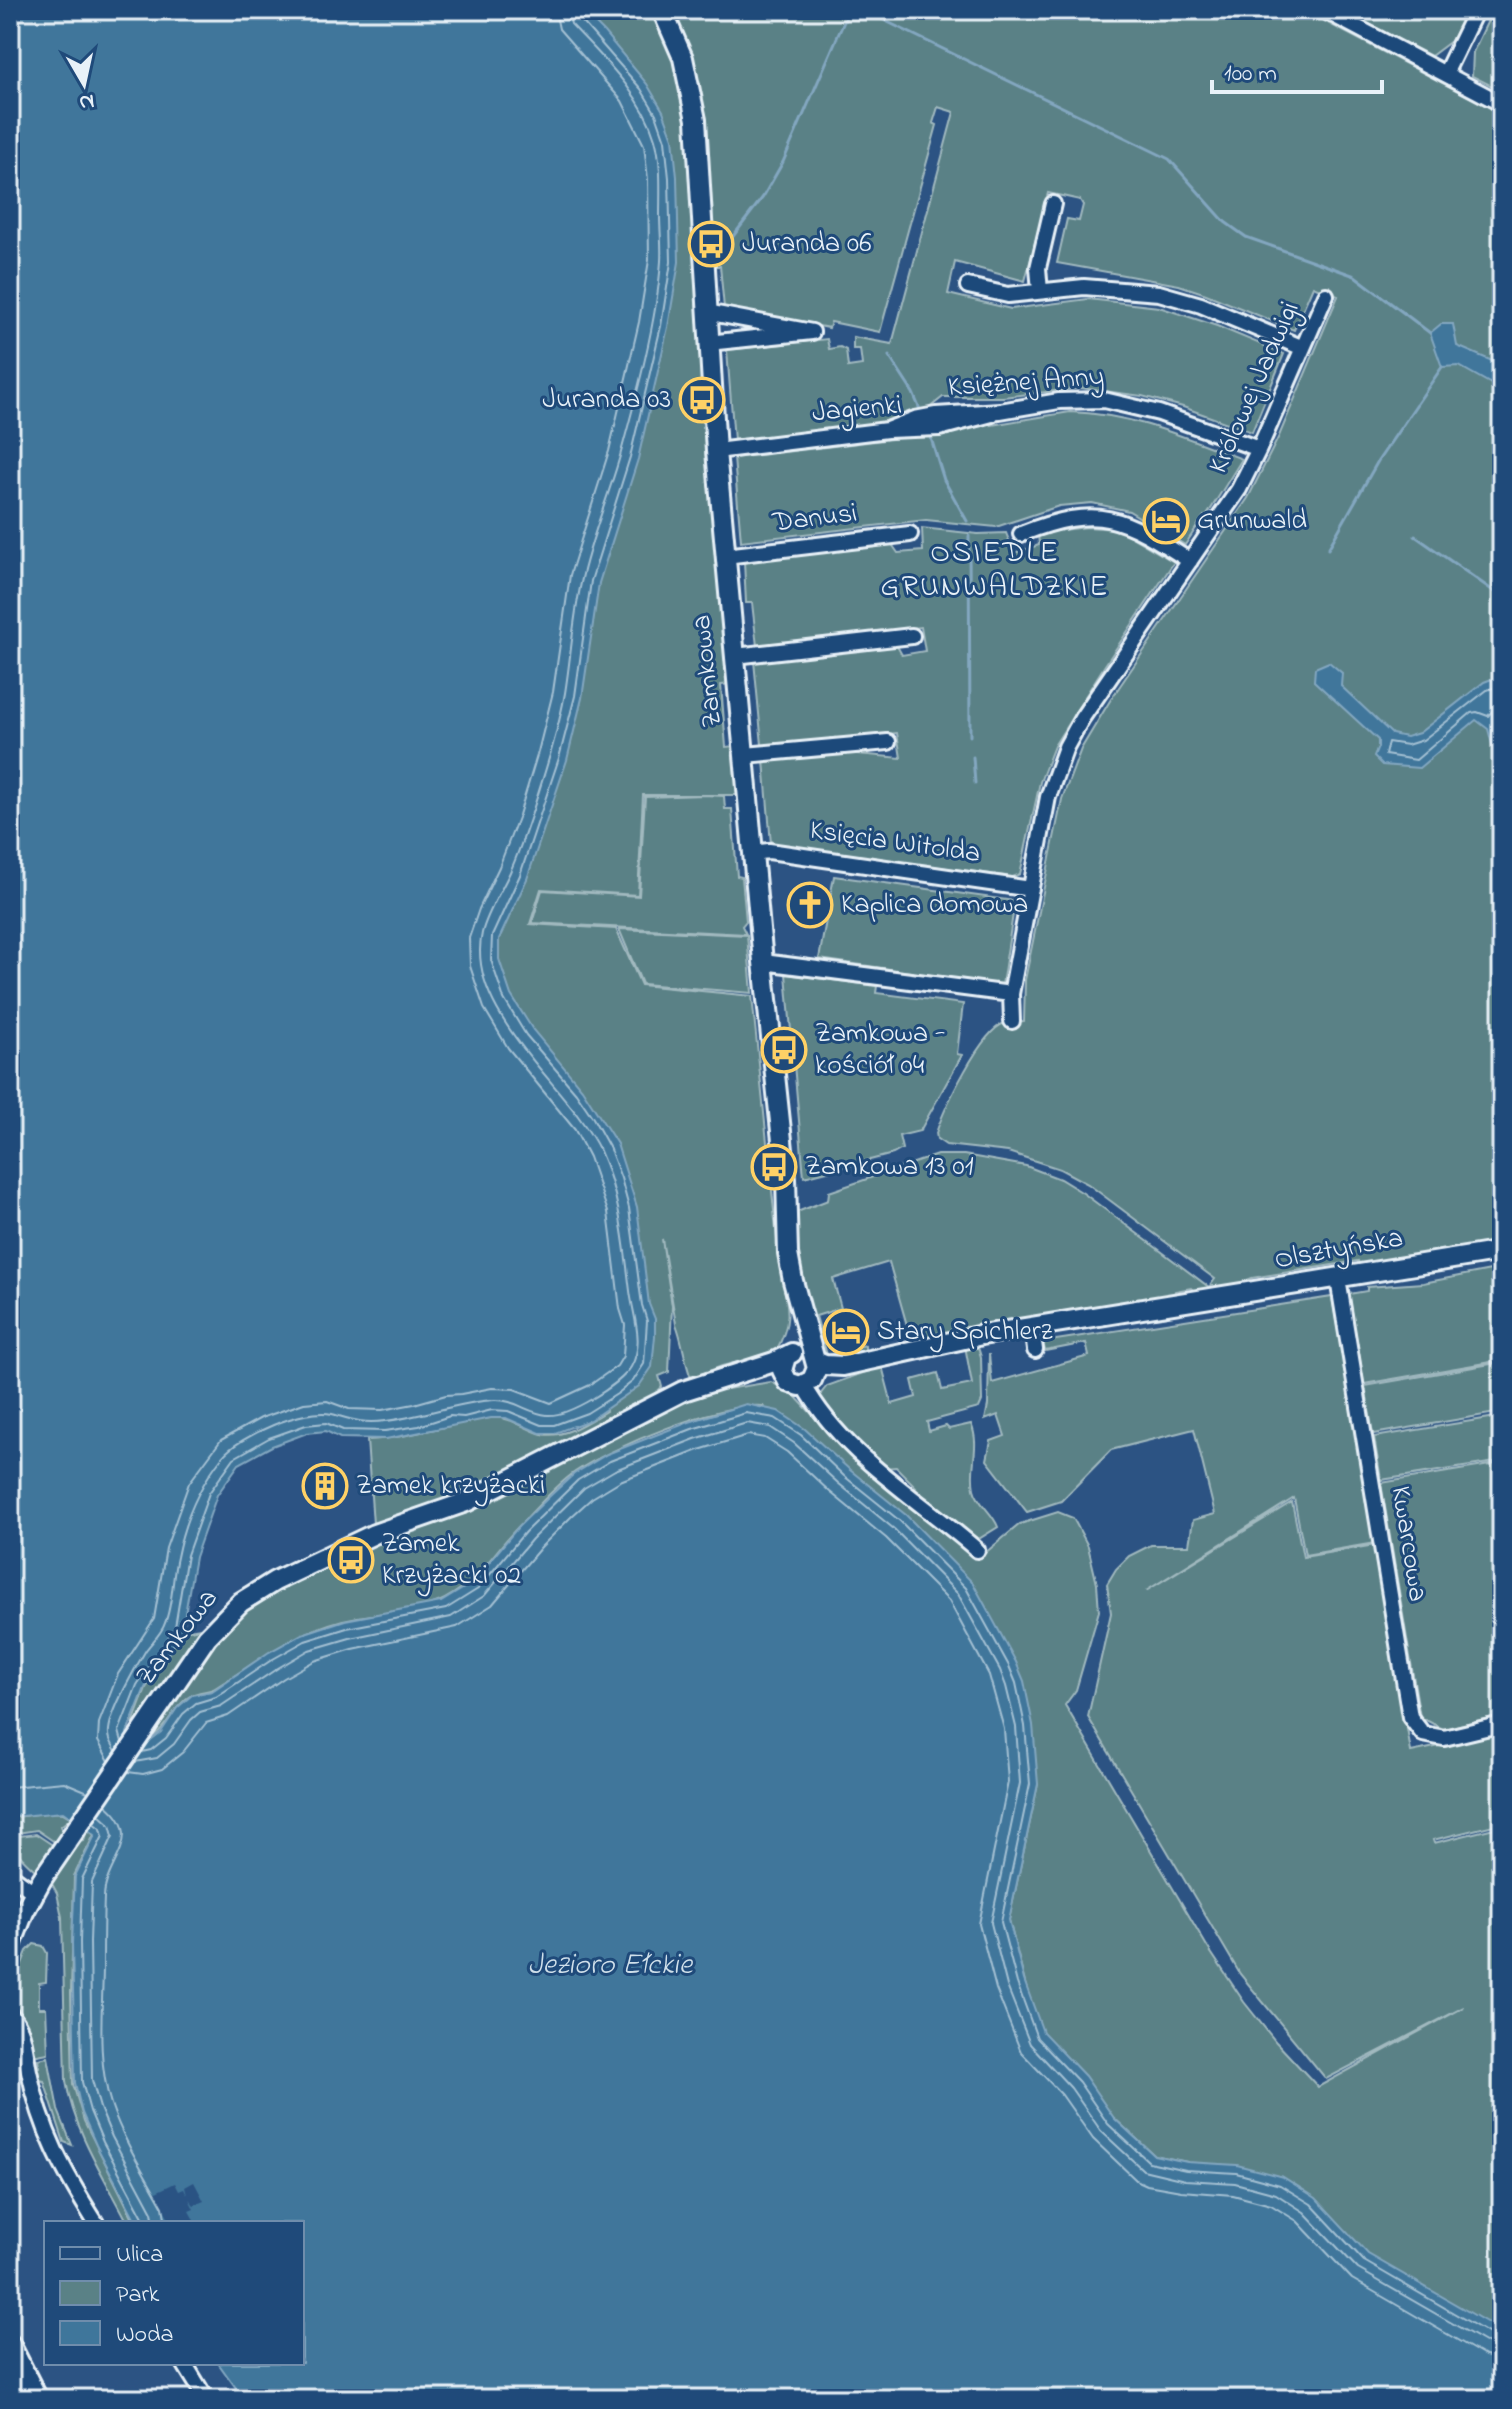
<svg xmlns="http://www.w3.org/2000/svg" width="1512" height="2409" viewBox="0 0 1512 2409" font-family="'Indie Flower',sans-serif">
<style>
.green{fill:#5a8186;stroke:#a1b9bf;stroke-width:2}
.water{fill:#3f769b;stroke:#83a7c0;stroke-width:2}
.pier{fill:#2c5383}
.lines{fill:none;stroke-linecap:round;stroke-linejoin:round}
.shore{stroke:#a4c0d3;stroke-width:2}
.stream{stroke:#83a7c0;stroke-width:3}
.street-casing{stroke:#e8f1f8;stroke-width:20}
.secondary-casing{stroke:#e8f1f8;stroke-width:24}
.street{stroke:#1f4a7a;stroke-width:14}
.secondary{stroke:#1f4a7a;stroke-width:18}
.labels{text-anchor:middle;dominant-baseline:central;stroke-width:6;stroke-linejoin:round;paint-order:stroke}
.poi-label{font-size:28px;fill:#e8f1f8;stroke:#1f4a7a;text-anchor:start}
.street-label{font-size:28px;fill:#e8f1f8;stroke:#1f4a7a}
.neighbourhood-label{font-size:30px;letter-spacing:2px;fill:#e8f1f8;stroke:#1f4a7a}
.water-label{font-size:30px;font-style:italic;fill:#cfdfea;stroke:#1f4a7a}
</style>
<rect width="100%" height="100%" fill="#2c5383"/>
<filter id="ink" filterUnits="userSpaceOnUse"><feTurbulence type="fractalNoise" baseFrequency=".0125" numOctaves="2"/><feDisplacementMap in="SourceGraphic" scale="16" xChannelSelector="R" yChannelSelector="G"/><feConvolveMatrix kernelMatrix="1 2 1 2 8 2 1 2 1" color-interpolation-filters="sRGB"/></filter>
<g filter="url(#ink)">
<path class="green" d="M467,10H1303L1502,114V1245L1360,1270L1358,1261L1252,1278L1230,1287L1195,1292L1191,1288L1175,1291L1174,1295L912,1343L889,1262L833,1279L841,1308L816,1316L827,1355L865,1345V1353L844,1361L821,1356L798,1260L797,1212L828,1200L829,1192L937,1155H964L1026,1166L1060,1179L1083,1193L1209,1287L1215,1279L1088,1184L1060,1169L1008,1152L946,1145L937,1139L936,1133C944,1109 981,1030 1005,1023C1010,1021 1018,1022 1024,1021L1025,980L1062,799L1081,749L1111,699L1248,498L1279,436L1338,296L1313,286L1294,330L1206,294L1179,285L1057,263L1067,219L1079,221L1083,205L1080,200L1048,193L1025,281L955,262L948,294L1011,309L1088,299L1159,307L1217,326L1284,354L1252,432L1183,407L1142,396L1081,388L1003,397H943L924,412L878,423L734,441L727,350L827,339L829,349L840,347L846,350L848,367L862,365L860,349H853V337L892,344L954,112L938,107L933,123L937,125L880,332L831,322L829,328L724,308L720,266H710L729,684L721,685L726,747L734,746L739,795H643L638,895L541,889L530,924L616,929L641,985L752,996L780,1269C788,1305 794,1319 775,1353L722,1366L691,1378C684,1360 683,1342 676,1324L662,1239L672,1306L669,1372L659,1376L662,1387L648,1400L455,1501L373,1524L367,1440C410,1438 449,1424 490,1418C510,1415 526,1430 542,1434C564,1439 589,1421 606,1411L496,1022Z
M1342,10H1467L1451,41L1431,56Z
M1493,10H1502V91L1472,76L1473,52Z
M1070,412C1133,414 1184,437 1242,459L1206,517L1204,516L1185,545L1129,511L1092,503L1059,506L996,527L926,520L741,541L734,458L925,435L990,422L991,425Z
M1087,527L1118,529L1174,562L1105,665L1054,746L1040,782L1020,874L1013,877L771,844L764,760L846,753L901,758L897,733L762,745L754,661L897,646L902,655L925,651L921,627L757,646L752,603H746L744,561L891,543L898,553L923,551L922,528L978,534L1006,533L1014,553L1039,545L1038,533Z
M704,795L724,796L725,809H732L737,876L742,877L746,921L742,926L746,934L532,923L542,890L639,896L645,797Z
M834,876L1015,901L1002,985L819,959Z
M619,929L747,935L752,993L642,984Z
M786,974L877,986L876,993L963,1004L957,1054L962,1055L920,1131L899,1136L902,1149L893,1154L804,1177Z
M1501,1268L1502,1360L1364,1384L1349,1294L1367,1291V1287L1423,1283Z
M1332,1297L1375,1543L1305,1555L1294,1498L1146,1591L1292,1502L1303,1557L1375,1545L1411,1752L1502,1733V1823L1433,1840L1434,1843L1502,1826V2347L1187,2162L1154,2155L1114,2118L1047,2069L1009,1920L1038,1784L763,1406C720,1402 612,1447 575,1472C555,1486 538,1506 522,1523C493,1551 483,1578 445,1599C424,1611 370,1613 343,1620C290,1634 260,1661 215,1688C208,1692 199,1691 192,1695C175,1704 169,1724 155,1735L156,1727L141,1718L133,1723L146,1688L183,1631L231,1623L256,1602L310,1573L336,1566L363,1553L378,1540L463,1514L673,1406L708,1392L771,1382L794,1395L834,1438L973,1553H985L1020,1524L1058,1512L1073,1518L1088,1546L1097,1584L1099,1611L1076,1690L1065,1705L1208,1948L1244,2002L1276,2042L1318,2087L1464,2007L1326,2079L1240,1974L1088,1717L1111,1613L1107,1584L1116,1569L1129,1556L1151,1545H1189L1193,1520L1215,1514L1194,1429L1111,1450L1061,1501L1027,1512L987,1460L991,1441L1005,1436L998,1415L985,1420L988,1405L989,1354L992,1383L1089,1356L1086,1343L1045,1351L1043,1342Z
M977,1344L981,1357L982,1401L979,1408L927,1422L929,1431L946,1426L949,1429L971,1424C981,1446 969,1467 974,1489C977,1503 993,1513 998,1527L977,1540L968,1536L913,1494L916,1487L896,1467L884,1468L838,1427L819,1396L827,1386L882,1366L892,1404L916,1397L912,1380L938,1373L942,1390L972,1384L965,1346Z
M1502,1362V1412L1373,1434L1365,1386Z
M1502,1416V1461L1381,1480L1374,1437Z
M1502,1463V1715L1443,1729L1420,1717L1381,1483Z
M51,1812L63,1813L71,1818L61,1826L63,1834L56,1843L37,1830L10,1834V1818Z
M87,1829L94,1835L74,1876L71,1993L73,2084L84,2121L135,2222L128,2223C105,2178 74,2131 66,2081L62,1917L57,1893L51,1882L76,1842L84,1841Z
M36,1834L54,1846L37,1872C26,1862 13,1851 10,1837Z
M34,1944L43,1946L47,1953L46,1982L39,1983V2008H46L48,2053L32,2056L13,2009L10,1995L27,1951Z
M48,2057L58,2110L72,2145L64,2142L44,2081L38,2080L34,2068L39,2067L38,2059Z"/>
<path class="water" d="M10,10H582L604,32L647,84L663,111L673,138L677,177L679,262L668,327L638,459L599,583L582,698L567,760L527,879L499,939V959L511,995L533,1030L582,1089L617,1144L637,1207L649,1304L655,1319V1336L652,1367L639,1386L590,1420L555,1433H540L506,1418H491L386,1439L340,1438L326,1431L307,1433L272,1446L239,1464L217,1495L195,1557L182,1631L145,1688L127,1733L132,1742L147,1743L161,1732L177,1708L192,1695L212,1691L269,1652L302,1634L345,1620L441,1602L472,1583L518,1527L552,1494L574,1474L607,1454L689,1422L746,1404L778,1411L805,1429L850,1470L906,1515L973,1583L1016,1662L1024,1681L1033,1725L1038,1784L1009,1920L1024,1980L1043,2032L1085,2076L1114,2118L1154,2155L1187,2162L1237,2165L1283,2177L1316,2198L1368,2254L1502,2331V2399H244L218,2363H302V2223H137L96,2145L82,2113L75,2083L72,1943L75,1876L95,1835L63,1812L10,1817Z
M1441,324H1453L1457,346L1497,363L1502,358V390L1459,366L1442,367L1430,333Z
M1329,662L1342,673L1341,686L1392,734L1406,737L1419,733L1484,682L1502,675V710L1497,718L1502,735V774L1500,775L1488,729L1476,720L1419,768L1382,765L1374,757L1378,747V740L1314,681L1315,668Z"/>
<path class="pier" d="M194,2182L204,2201L194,2205L189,2199L194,2209L189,2211L194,2220L188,2223H171L156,2192L175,2183L179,2191L184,2189L187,2195L185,2187Z"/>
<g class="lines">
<path class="shore" d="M1502,685L1487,690L1423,740L1407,745L1388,742L1385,755L1416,760L1471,713L1477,712L1488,716L1495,708L1502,707
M122,1742L119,1731L137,1685L175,1627L187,1555L209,1493L234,1458L269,1438L306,1425L326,1423L343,1430L385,1431L419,1426L450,1416L464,1417L492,1410L508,1411L542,1425H554L587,1413L617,1394L633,1381L644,1364L647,1321L642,1305L629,1208L621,1178L609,1147L593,1118L576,1093L526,1035L504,999L491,960L492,936L520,875L559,758L575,696L591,581L630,457L661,326L671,262L669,178L665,140L656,114L641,89L579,18L577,10
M116,1751C112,1743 108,1739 109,1730C111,1710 135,1668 146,1650C152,1642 162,1633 165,1623C173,1604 172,1578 177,1557C184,1522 199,1486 222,1457C239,1436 305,1407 332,1414C353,1420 362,1424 386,1421C423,1417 457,1402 494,1400C514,1399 528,1413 547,1415C568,1417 620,1385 631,1367C645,1343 633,1316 630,1291C624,1244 620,1195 600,1151C569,1086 464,1012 482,933C487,912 501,892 510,872C519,852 526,831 533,810C545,772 558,732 565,693C571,656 573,619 581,583C590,540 608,498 620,456C636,398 657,320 661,261C662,246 660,231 660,216C660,191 662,164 655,139C642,94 602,57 571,24L567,10
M142,1752L151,1750L166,1738L183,1714L196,1703L216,1697L273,1659L305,1641L347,1628L446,1609L478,1589L525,1532L578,1480L610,1461L692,1429L746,1413L775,1418L801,1435L844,1476L900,1521L966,1588L1009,1666L1016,1683L1025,1726L1030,1784L1001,1922L1017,1983L1037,2038L1079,2082L1108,2124L1149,2162L1186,2170L1236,2173L1280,2185L1311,2204L1364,2261L1495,2337L1502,2338
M109,1761L98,1741L99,1723L118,1674L154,1619L166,1548L189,1483L221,1440L261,1418L304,1403L327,1401L349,1409L382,1410L414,1404L446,1395L461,1394L492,1388L514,1389L551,1403L590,1385L617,1366L623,1356L625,1325L620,1309L608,1212L589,1157L575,1130L508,1048L484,1008L470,966L469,938L479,909L499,867L519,815L538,752L553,692L570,575L609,451L639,322L649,260L648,179L644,145L622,101L559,29L555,10
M135,1762L157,1758L174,1744L191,1720L200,1712L221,1706L278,1668L309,1650L350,1638L451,1617L484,1596L532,1539L584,1488L615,1470L695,1439L747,1423L770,1427L794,1443L838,1483L894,1529L958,1594L1000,1670L1006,1686L1016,1727L1020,1783L991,1923L1007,1986L1030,2044L1071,2088L1101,2131L1143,2170L1185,2180L1235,2183L1276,2194L1304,2212L1358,2269L1490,2345L1502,2348
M128,1772L143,1774L162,1769L183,1752L206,1723L228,1716L284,1678L314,1661L353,1649L457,1627L492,1605L541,1547L572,1516L592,1498L620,1481L699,1450L748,1435L765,1438L787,1452L830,1492L886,1538L949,1601L989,1675L1004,1729L1008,1782L979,1924L996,1989L1021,2052L1062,2095L1093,2139L1136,2180L1147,2185L1181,2191L1233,2195L1271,2205L1297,2221L1352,2279L1485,2356L1502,2360
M10,1787L64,1782L88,1792
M106,1805C147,1838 105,1860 104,1897C103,1922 103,1946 103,1970C102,2015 97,2061 111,2104C123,2140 145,2174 163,2207L166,2223
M99,1815L110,1825L113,1836L92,1882L90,1942L92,2080L100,2108L112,2137L152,2212L154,2223
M93,1823L101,1829L103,1836L82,1879L80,1942L82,2082L90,2111L103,2142L143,2217L144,2223"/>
<path class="stream" d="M863,10L1169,159L1225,222L1246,237L1355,276L1430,333
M713,259L718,256L763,197L783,162L849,10
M889,356L913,393L921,412
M930,435L944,480L967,521
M969,536L970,736
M1415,536L1502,597
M1328,549L1378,461L1442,367
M973,757L975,783"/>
<g class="street-casing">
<path id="street" d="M1324,10L1502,104
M1445,74L1476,10
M968,286L1008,295L1084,287L1159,293L1201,305L1303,348
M1040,291L1038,268L1053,204
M706,312L812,332L708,343
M887,430L915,419L936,415L1000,411L1059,401L1104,400L1159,413L1259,449
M716,451L887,430L939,428L992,414
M1021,534C1100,503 1122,517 1190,561
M725,556L910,534
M735,656L912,636
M745,755L888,742
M752,853L769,851L1031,889
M763,962L1011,994
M1012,1021L1011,994L1048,797L1066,747L1082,718L1239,489L1259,449L1326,295
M1338,1279L1410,1717L1423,1734L1444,1738L1502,1724
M1032,1327L1035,1350
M804,1385C843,1456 918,1498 977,1550
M10,1875L34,1892
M10,2014C25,2029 25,2052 29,2071C41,2131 64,2172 96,2223
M184,2363L206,2399"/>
</g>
<g class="secondary-casing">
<path id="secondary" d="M662,10L683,58L696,120L716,451L763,962L786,1178L788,1254L793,1281L817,1368L812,1380L800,1386L788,1382L782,1370L786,1357
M815,1361L825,1365L843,1366L982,1335L1502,1251
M10,1948L24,1912L42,1879L207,1637L241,1602L275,1581L374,1534L466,1502L683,1391L774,1362L792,1353
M10,2344L38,2399
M10,2382L18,2399"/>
</g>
<use href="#street" class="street"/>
<use href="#secondary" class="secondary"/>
</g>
</g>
<defs>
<g id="bus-ring" transform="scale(2.3)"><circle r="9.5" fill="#1f4a7a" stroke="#ffd166" stroke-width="1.5"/><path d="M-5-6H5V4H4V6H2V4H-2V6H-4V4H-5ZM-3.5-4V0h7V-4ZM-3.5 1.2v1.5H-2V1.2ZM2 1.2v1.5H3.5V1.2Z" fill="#ffd166"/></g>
<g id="hotel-ring" transform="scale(2.3)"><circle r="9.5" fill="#1f4a7a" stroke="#ffd166" stroke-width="1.5"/><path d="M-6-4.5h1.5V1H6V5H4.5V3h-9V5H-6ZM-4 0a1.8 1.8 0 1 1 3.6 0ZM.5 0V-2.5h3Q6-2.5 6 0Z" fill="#ffd166"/></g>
<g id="church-ring" transform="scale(2.3)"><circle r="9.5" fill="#1f4a7a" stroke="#ffd166" stroke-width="1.5"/><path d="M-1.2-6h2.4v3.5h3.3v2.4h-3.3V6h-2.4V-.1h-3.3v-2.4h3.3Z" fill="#ffd166"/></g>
<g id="building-ring" transform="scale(2.3)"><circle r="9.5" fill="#1f4a7a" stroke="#ffd166" stroke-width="1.5"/><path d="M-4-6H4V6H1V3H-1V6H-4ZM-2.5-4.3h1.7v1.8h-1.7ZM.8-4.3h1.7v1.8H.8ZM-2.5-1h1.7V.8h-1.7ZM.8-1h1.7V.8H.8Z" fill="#ffd166"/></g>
</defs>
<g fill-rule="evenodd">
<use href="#bus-ring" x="711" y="244"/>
<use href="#bus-ring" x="702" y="400"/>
<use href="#hotel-ring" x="1166" y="521"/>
<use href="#church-ring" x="810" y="905"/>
<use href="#bus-ring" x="784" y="1050"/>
<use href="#bus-ring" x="774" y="1167"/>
<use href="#hotel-ring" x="846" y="1332"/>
<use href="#building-ring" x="325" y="1486"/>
<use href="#bus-ring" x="351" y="1560"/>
</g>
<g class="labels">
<g class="poi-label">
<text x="742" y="244">Juranda 06</text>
<text x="671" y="400" text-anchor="end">Juranda 03</text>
<text x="1197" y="521">Grunwald</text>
<text x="841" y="905">Kaplica domowa</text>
<text x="815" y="1034">Zamkowa -<tspan x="815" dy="32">kościół 04</tspan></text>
<text x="805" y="1167">Zamkowa 13 01</text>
<text x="877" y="1332">Stary Spichlerz</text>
<text x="356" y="1486">Zamek krzyżacki</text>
<text x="382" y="1544">Zamek<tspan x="382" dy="32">Krzyżacki 02</tspan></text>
</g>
<g class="street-label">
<text transform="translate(1026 383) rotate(-4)">Księżnej Anny</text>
<text transform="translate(1255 388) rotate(-66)">Królowej Jadwigi</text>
<text transform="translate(857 410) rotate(-5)">Jagienki</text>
<text transform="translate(815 519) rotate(-7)">Danusi</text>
<text transform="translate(708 671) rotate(-96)">Zamkowa</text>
<text transform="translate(895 843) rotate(8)">Księcia Witolda</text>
<text transform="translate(1339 1250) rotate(-10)">Olsztyńska</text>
<text transform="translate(1408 1544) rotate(81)">Kwarcowa</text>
<text transform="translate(178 1638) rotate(-52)">Zamkowa</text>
</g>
<g class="neighbourhood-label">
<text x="995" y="554">OSIEDLE<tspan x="995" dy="34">GRUNWALDZKIE</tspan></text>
</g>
<g class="water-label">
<text x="610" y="1966">Jezioro Ełckie</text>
</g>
</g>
<rect width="1512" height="2409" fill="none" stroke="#1f4a7a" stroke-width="40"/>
<rect x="20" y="20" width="1472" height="2369" fill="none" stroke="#e8f1f8" stroke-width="3" filter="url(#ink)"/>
<rect x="44" y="2221" width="260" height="144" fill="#1f4a7a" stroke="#6f8dac" stroke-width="2"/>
<rect x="60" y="2247" width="40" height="12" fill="#1f4a7a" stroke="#6f8dac" stroke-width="2"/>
<text x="116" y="2261" font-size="24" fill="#e8f1f8">Ulica</text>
<rect x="60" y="2281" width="40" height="24" fill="#5a8186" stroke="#6f8dac" stroke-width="2"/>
<text x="116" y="2301" font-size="24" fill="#e8f1f8">Park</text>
<rect x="60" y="2321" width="40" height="24" fill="#3f769b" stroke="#6f8dac" stroke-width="2"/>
<text x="116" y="2341" font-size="24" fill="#e8f1f8">Woda</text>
<g transform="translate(84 84) rotate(171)" stroke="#1f4a7a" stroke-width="6" paint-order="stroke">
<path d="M0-6L14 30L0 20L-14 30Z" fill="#e8f1f8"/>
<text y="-12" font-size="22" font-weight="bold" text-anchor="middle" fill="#e8f1f8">N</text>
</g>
<path d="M1212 80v12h170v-12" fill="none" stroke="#e8f1f8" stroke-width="4"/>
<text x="1224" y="80" font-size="24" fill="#e8f1f8" stroke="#1f4a7a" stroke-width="6" paint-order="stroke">100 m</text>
</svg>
